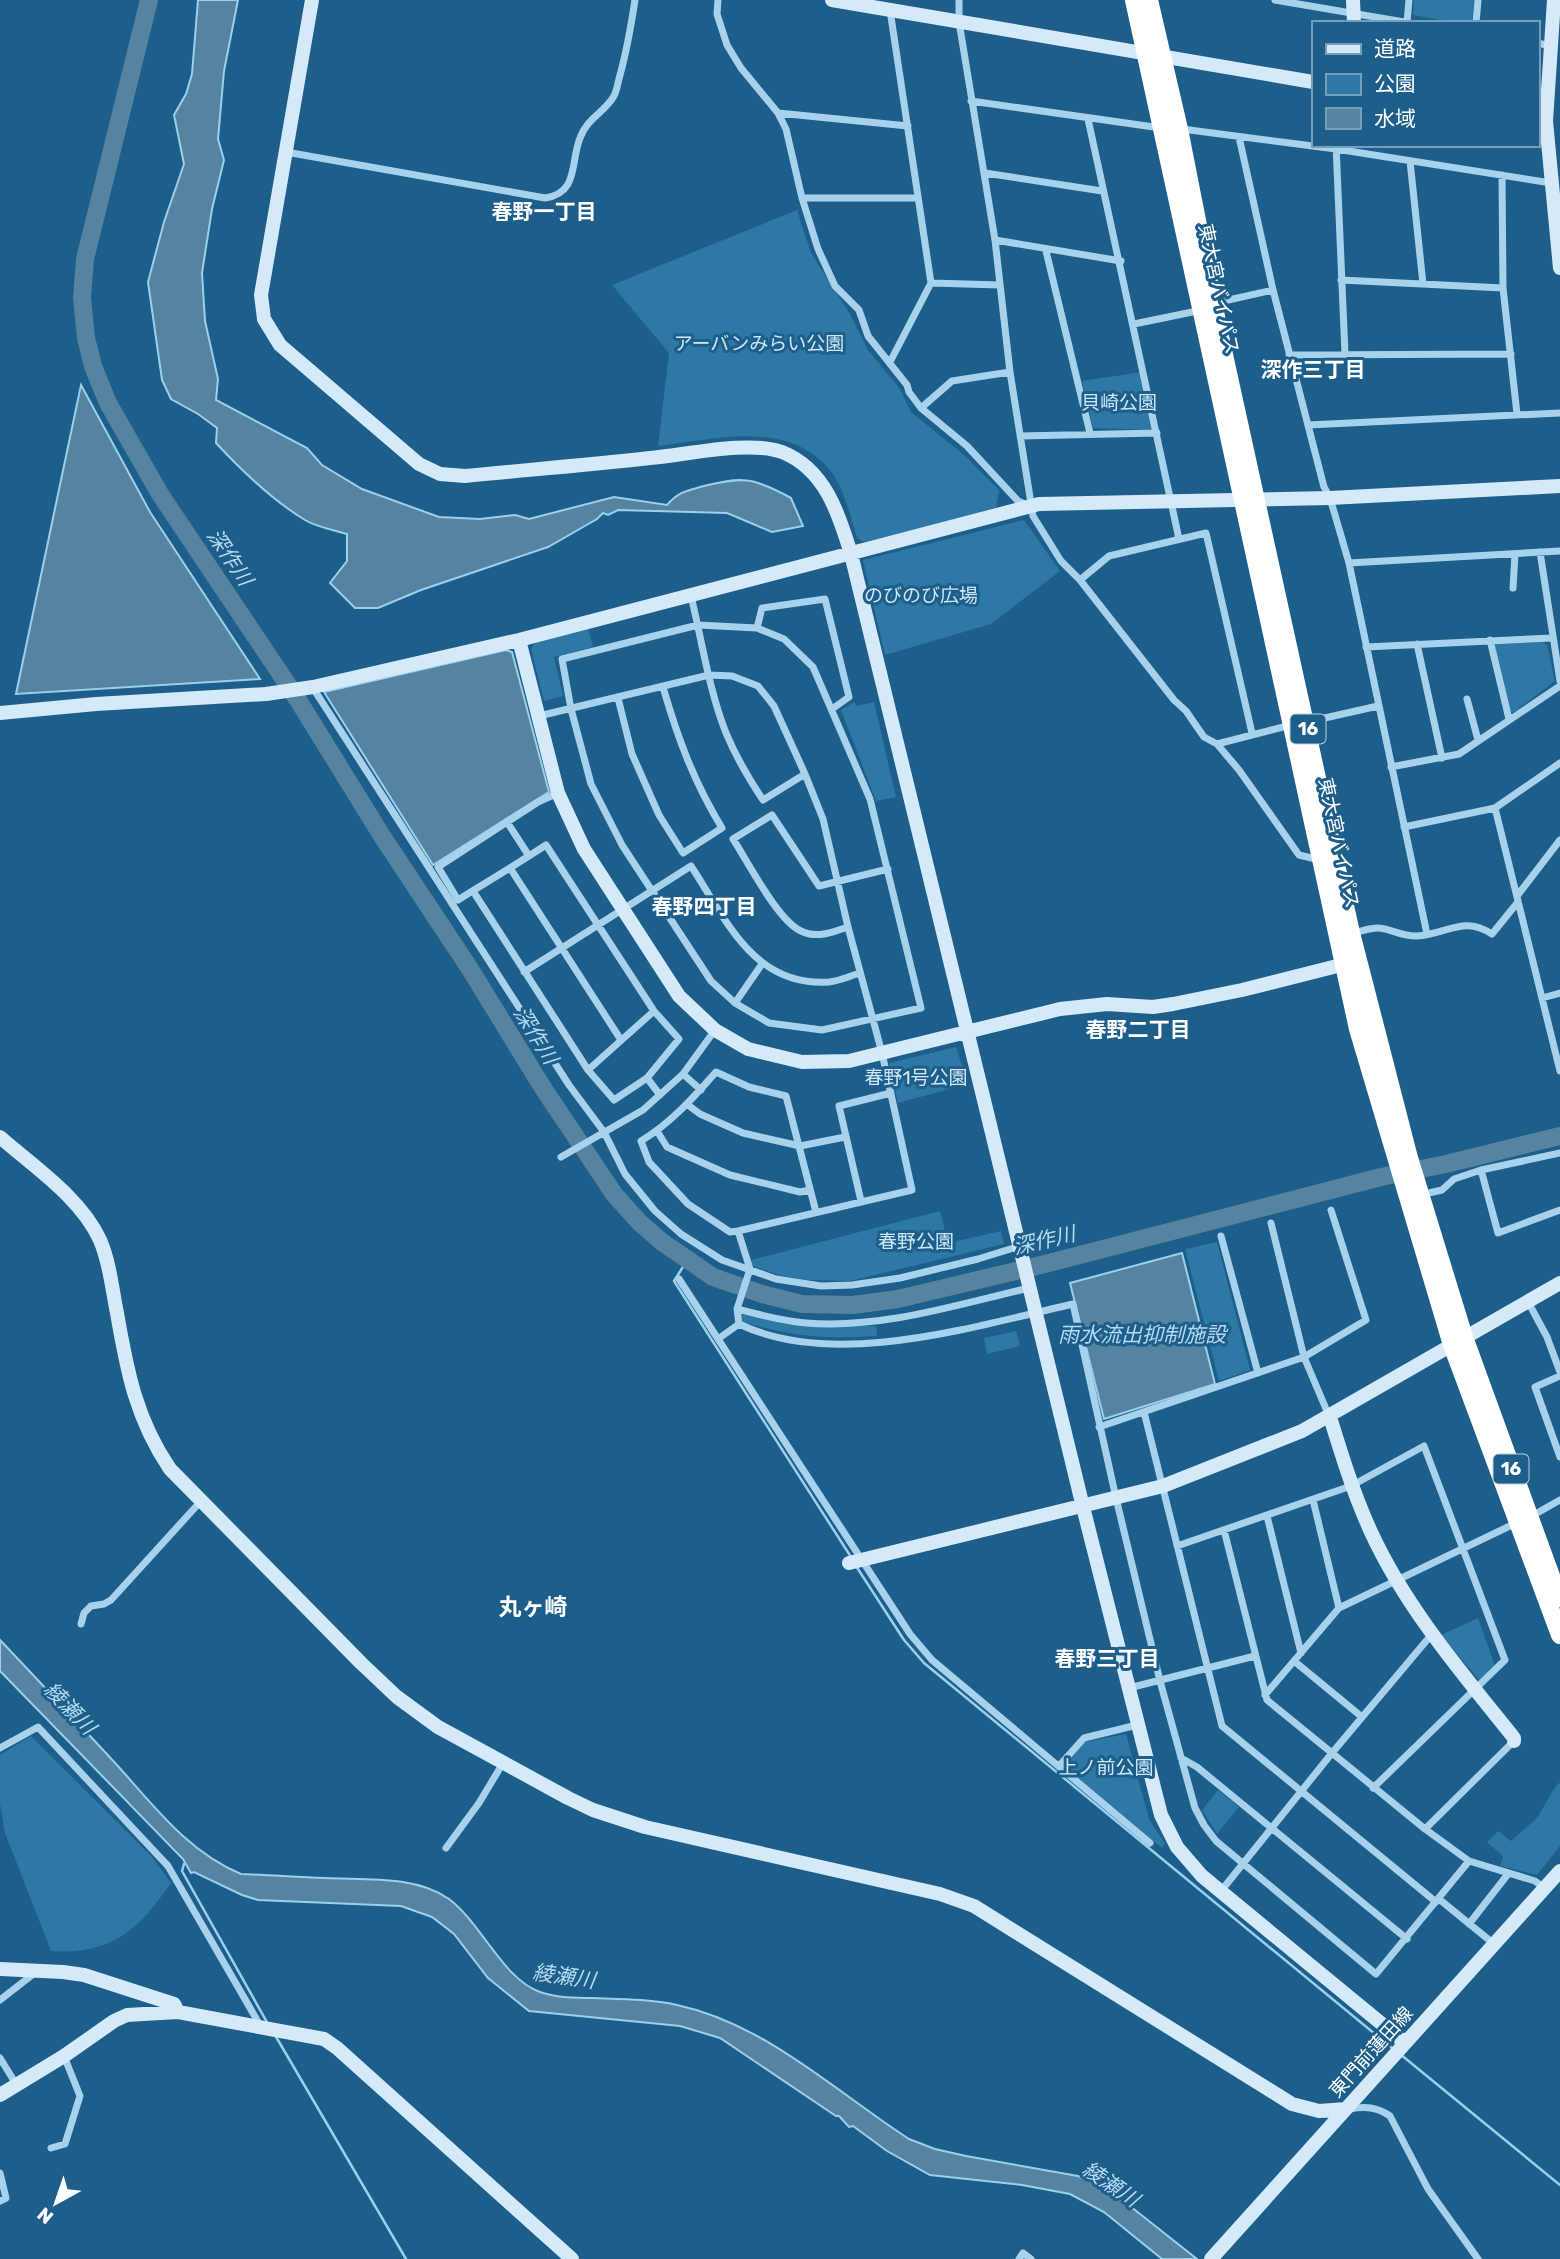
<svg xmlns="http://www.w3.org/2000/svg" width="1560" height="2259" viewBox="0 0 1560 2259" font-family="Rubik,'Noto Sans JP',sans-serif">
<style>
.green{fill:#2d78a5}
.water{fill:#5583a0;stroke:#9bcfee;stroke-width:2}
.lines{fill:none;stroke-linecap:round;stroke-linejoin:round}
.stream{stroke:#9bcfee;stroke-width:2.5}
.river{stroke:#5583a0;stroke-width:18}
.street{stroke:#a8d2ec;stroke-width:7}
.secondary{stroke:#d4eaf9;stroke-width:14}
.highway{stroke:#fff;stroke-width:18}
.labels{text-anchor:middle;dominant-baseline:central;stroke-width:6;stroke-linejoin:round;paint-order:stroke}
.shield{fill:#1d5e8a;stroke:#bbcfdc;stroke-width:2}
.shield-label{font-size:18px;font-weight:bold;fill:#fff}
.street-label{font-size:19px;fill:#fff;stroke:#1d5e8a}
.park-label{font-size:19px;fill:#cde8f9;stroke:#1d5e8a}
.neighbourhood-label{font-size:21px;font-weight:bold;fill:#fff;stroke:#1d5e8a}
.water-label{font-size:21px;font-style:italic;fill:#b4dbf3;stroke:#1d5e8a}
.quarter-label{font-size:23px;font-weight:bold;fill:#fff;stroke:#1d5e8a}
</style>
<rect width="100%" height="100%" fill="#1d5e8a"/>
<path class="green" d="M1414,0H1474L1472,23H1457L1413,15Z
M797,210L811,253L850,314L868,350L900,389L911,412L964,455L999,490L996,510L864,542L857,538C850,516 844,486 828,468C786,419 713,440 658,446L669,353L612,285Z
M1142,372L1154,430L1093,428L1082,381Z
M1024,520L1060,571L991,624L885,655L863,560Z
M588,628L593,647L554,657L563,696L544,701L531,649L536,641Z
M1543,642L1547,645L1555,681L1513,713L1510,711L1494,647L1496,644Z
M854,702L857,706L874,702L896,797L876,801L841,710Z
M956,1047L968,1084L898,1103L889,1063Z
M940,1211L948,1243L1001,1231L1004,1244L850,1281L807,1280L779,1275L753,1266L751,1260Z
M1217,1242L1250,1370L1219,1381L1185,1249Z
M741,1314L805,1326H876L877,1336C824,1339 794,1337 743,1322Z
M1016,1331L1020,1346L987,1354L984,1338Z
M1478,1618L1495,1666L1479,1680L1441,1635Z
M1126,1734L1149,1819L1165,1844L1162,1848L1067,1771L1065,1765L1084,1742Z
M31,1736L152,1857L171,1883C138,1930 113,1955 51,1951L5,1833L0,1804V1755Z
M1560,1782V1846L1537,1875L1500,1866L1503,1856L1487,1842L1498,1831L1511,1841L1538,1817L1553,1790Z
M1218,1790L1239,1807L1217,1834L1202,1810Z"/>
<path class="water" d="M198,0H238L224,71L218,139L224,160L212,209L202,273L205,321L218,379L216,400L307,448L322,465L362,489L439,517L480,519L515,515L529,519L614,497L667,505C677,493 685,491 700,487C742,476 753,477 791,498L803,526L772,532L727,513L618,510L608,515L603,513L597,519L548,547L421,590L378,608H355L330,583L347,561V534C334,530 316,527 305,520C272,500 242,471 216,443L217,428L198,414L171,399L162,380L148,282L164,222L184,164L174,115L186,94L192,74Z
M81,385L150,512L260,679L16,694Z
M506,650L512,652L549,792L433,865L324,692Z
M1182,1253L1215,1384L1104,1419L1070,1283Z
M0,1640C39,1681 78,1723 117,1765C154,1806 188,1852 241,1874C269,1875 297,1877 325,1878C364,1880 415,1875 449,1899C482,1924 503,1979 540,1992C557,1998 576,1998 593,1998C620,1999 650,1999 677,2005C765,2024 835,2091 909,2139L935,2149L966,2156L1078,2176L1111,2191L1197,2259H1162L1104,2212L1070,2194L1022,2185L930,2175L887,2151L853,2126L849,2127L839,2116H836L720,2038L680,2026L529,2011L488,1978L454,1934L432,1917L401,1906L258,1900L242,1895L194,1872L191,1873L183,1859L0,1671Z"/>
<g class="lines">
<path class="stream" d="M688,1259L674,1281L851,1557
M856,1566L904,1640L924,1663L1392,2048
M184,1864L182,1871L268,2024
M275,2035L406,2259
M1400,2054L1560,2185"/>
<path class="river" d="M149,0L85,259L82,298L86,338L93,366L108,403L160,494L298,700L382,836L470,969L543,1088L614,1194L639,1222L662,1242L713,1277L762,1294L802,1304L853,1305L898,1299L1045,1264L1381,1177L1446,1164L1560,1136"/>
<path class="street" d="M718,0L717,14L727,45L741,68L778,113L786,129L802,198L818,249L835,286L859,310L868,336L907,385L909,392L921,408L967,446L1018,501L1027,505
M959,0V22L995,240L1010,372L1033,516L1061,561L1080,580L1174,700L1186,711L1204,737L1217,744L1239,770L1299,855L1320,860
M1275,0L1410,23
M890,10L931,283L890,362
M1407,22L1409,0
M1476,23L1478,0
M1537,43L1551,46
M971,101L1161,128
M778,113L908,126
M1088,119L1179,539
M1182,129L1336,149L1551,183
M1239,137L1273,290L1324,487L1330,498L1349,563L1427,934
M1336,145L1345,354
M286,152L545,198C579,193 570,163 580,138C587,118 605,112 614,96C617,90 618,82 620,75C627,50 631,26 635,0
M1410,161L1423,284
M985,173L1102,191
M1502,175L1503,288L1517,414
M802,198H918
M995,240L1121,261
M1046,251L1090,433
M1341,280L1503,288
M931,283L1000,285
M1215,303L1273,290
M1134,324L1202,310
M1289,355L1511,354
M921,408L952,381L1010,372
M1308,425L1560,413
M1020,436L1157,433
M1540,552L1560,681
M1349,563L1560,551
M1080,580L1109,556L1206,533L1252,733
M1513,588L1515,554
M691,596C702,641 709,690 726,733C736,757 749,779 763,800L805,774
M698,625L757,628L784,639L813,667L870,799L921,1008L822,1030L769,1023L735,1003L711,981L622,845L591,784L571,709L562,659Z
M757,628L762,608L825,599L849,697L832,709
M1490,640L1509,719
M1417,644L1442,758
M1366,647L1552,638
M313,688L569,1085L604,1132L625,1174L655,1211L681,1234L722,1260L776,1279L821,1286L852,1285L900,1278L978,1259L1020,1246
M618,698L632,754L659,815L683,853L722,828C694,782 678,739 663,687
M1467,699L1478,740
M539,716L709,675L732,676L758,686L774,706L805,774L823,819L848,927L882,1053L912,1190L738,1231L730,1232L688,1204L649,1162L641,1141C671,1123 693,1098 716,1072L749,1087L786,1096L816,1212
M1307,722L1378,706
M1217,744L1291,725
M1391,767L1459,754L1560,686
M1495,808L1560,1071
M507,822L529,856
M1404,827L1495,808L1560,763
M510,868L621,1040
M473,891L588,1070L614,1100L647,1078L679,1039L654,1011L546,845C517,864 487,882 458,900L438,867L538,802L558,793
M1517,896L1560,840
M848,927C833,932 817,939 801,931C778,921 748,862 733,839L772,815L819,886L888,869
M1351,933C1360,932 1371,927 1379,928C1391,929 1404,937 1417,936C1447,934 1464,915 1492,934L1518,902
M524,972L691,866C726,919 753,987 829,982C839,981 850,976 860,973
M1542,998L1560,993
M735,1003L762,964
M588,1070L654,1011
M683,1074L701,1090
M647,1078L660,1095
M688,1105L700,1114L743,1133L800,1146L845,1137
M657,1131L667,1147L730,1175L800,1192L810,1190
M561,1157L643,1110L683,1074L715,1030
M1481,1170L1498,1233L1560,1210
M1420,1195L1442,1190L1454,1179L1481,1170L1560,1153
M861,1201L839,1106L891,1093
M1271,1223L1304,1357L1329,1416
M738,1231L750,1269
M1221,1236L1258,1373
M679,1279L910,1634L932,1660L1150,1843
M1527,1300L1547,1337L1560,1372
M737,1309C760,1315 782,1321 806,1323C882,1329 956,1305 1029,1288
M739,1324C835,1370 975,1326 1073,1304L1116,1498L1160,1681L1195,1808L1204,1825L1216,1841L1376,1974L1469,1861
M739,1324L737,1309L750,1269
M718,1339L739,1324
M1560,1376L1535,1387L1560,1457
M1144,1412L1222,1726L1436,1902
M1099,1427L1304,1357L1366,1320L1331,1210
M1313,1500L1339,1608
M1267,1516L1301,1653
M1530,1517L1560,1500
M1224,1530L1267,1700L1332,1753L1432,1634
M1177,1546L1351,1486L1424,1446L1505,1660L1373,1788
M81,1624L84,1613L91,1606L104,1604L111,1600L201,1501
M1294,1661L1362,1717
M1129,1688L1255,1656
M1265,1695L1339,1608L1516,1523
M0,1748L38,1727L168,1866L261,2027
M1181,1758L1197,1767L1407,1939
M1059,1766L1084,1738L1137,1725
M1425,1829L1514,1741
M446,1848L479,1803L503,1763
M1221,1891L1332,1753L1425,1829L1469,1861L1535,1881L1544,1888
M1439,1899L1494,1944
M1469,1924L1508,1874
M0,2000L36,1972
M0,2058L16,2084
M1350,2109C1365,2106 1377,2107 1390,2116L1428,2189L1478,2259
M51,2148L65,2144L80,2096L64,2056
M0,2173L6,2198L0,2201
M1019,2259L1023,2253L1031,2259"/>
<path class="secondary" d="M312,0L261,295L264,319L280,345L419,464L440,474L465,476C526,470 588,465 650,458C685,455 750,440 782,452C825,469 839,514 851,554L1083,1507L1161,1815L1177,1847L1202,1876L1405,2043
M832,0L1313,82
M1353,0L1354,23
M1554,0L1546,121L1560,268
M519,640L558,793L584,849L679,996L715,1030L748,1049L802,1062L849,1061L1060,1009L1107,1004L1153,1007L1173,1004L1242,990L1353,962
M0,713L96,704L266,694L313,687L519,640L1039,504L1330,498L1560,486
M0,1137C34,1167 81,1198 100,1240C110,1263 112,1289 117,1313C127,1371 136,1419 170,1469L361,1663L397,1697L438,1727L568,1798L593,1810L645,1827L940,1894L974,1906L1292,2104L1319,2111L1346,2109
M1330,1417C1342,1456 1354,1495 1371,1532C1406,1608 1462,1673 1514,1738V1741
M849,1563L1163,1486L1302,1431L1560,1283
M0,1969L63,1972L84,1975L174,2004L178,2012
M0,2095L64,2056L114,2021L127,2015L178,2012L324,2039L337,2048L572,2259
M1211,2259L1560,1871"/>
<path class="highway" d="M1134,0L1358,1029L1452,1345L1560,1635
M1149,0L1179,129L1219,332L1351,933L1409,1158L1464,1337L1559,1598"/>
</g>
<g class="labels">
<g class="shield">
<rect x="1290.5" y="714.5" width="35" height="29" rx="5"/>
<rect x="1493.5" y="1454.5" width="35" height="29" rx="5"/>
</g>
<g class="shield-label">
<text x="1308" y="729">16</text>
<text x="1511" y="1469">16</text>
</g>
<g class="street-label">
<text transform="translate(1219 289) rotate(78)">東大宮バイパス</text>
<text transform="translate(1339 843) rotate(78)">東大宮バイパス</text>
<text transform="translate(1371 2052) rotate(-48)">東門前蓮田線</text>
</g>
<g class="park-label">
<text x="759" y="343">アーバンみらい公園</text>
<text x="1119" y="402">貝崎公園</text>
<text x="921" y="595">のびのび広場</text>
<text x="916" y="1077">春野1号公園</text>
<text x="916" y="1241">春野公園</text>
<text x="1106" y="1767">上ノ前公園</text>
</g>
<g class="neighbourhood-label">
<text x="544" y="211">春野一丁目</text>
<text x="1313" y="369">深作三丁目</text>
<text x="704" y="906">春野四丁目</text>
<text x="1138" y="1029">春野二丁目</text>
<text x="1107" y="1658">春野三丁目</text>
</g>
<g class="water-label">
<text transform="translate(230 557) rotate(56)">深作川</text>
<text transform="translate(536 1035) rotate(58)">深作川</text>
<text transform="translate(1044 1240) rotate(-13)">深作川</text>
<text x="1142" y="1334">雨水流出抑制施設</text>
<text transform="translate(70 1708) rotate(46)">綾瀬川</text>
<text transform="translate(564 1976) rotate(8)">綾瀬川</text>
<text transform="translate(1111 2184) rotate(34)">綾瀬川</text>
</g>
<g class="quarter-label">
<text x="533" y="1607">丸ヶ崎</text>
</g>
</g>
<rect x="1312" y="21" width="228" height="126" fill="#1d5e8a" stroke="#779eb9" stroke-width="2"/>
<rect x="1326" y="44" width="35" height="10" fill="#d4eaf9" stroke="#779eb9" stroke-width="2"/>
<text x="1374" y="56" font-size="21" fill="#ffffff">道路</text>
<rect x="1326" y="74" width="35" height="21" fill="#2d78a5" stroke="#779eb9" stroke-width="2"/>
<text x="1374" y="91" font-size="21" fill="#ffffff">公園</text>
<rect x="1326" y="108" width="35" height="21" fill="#5583a0" stroke="#779eb9" stroke-width="2"/>
<text x="1374" y="126" font-size="21" fill="#ffffff">水域</text>
<g transform="translate(56 2203) rotate(220)" stroke="#1d5e8a" stroke-width="5" paint-order="stroke">
<path d="M0-5L12 26L0 18L-12 26Z" fill="#ffffff"/>
<text y="-10" font-size="19" font-weight="bold" text-anchor="middle" fill="#ffffff">N</text>
</g>
</svg>
